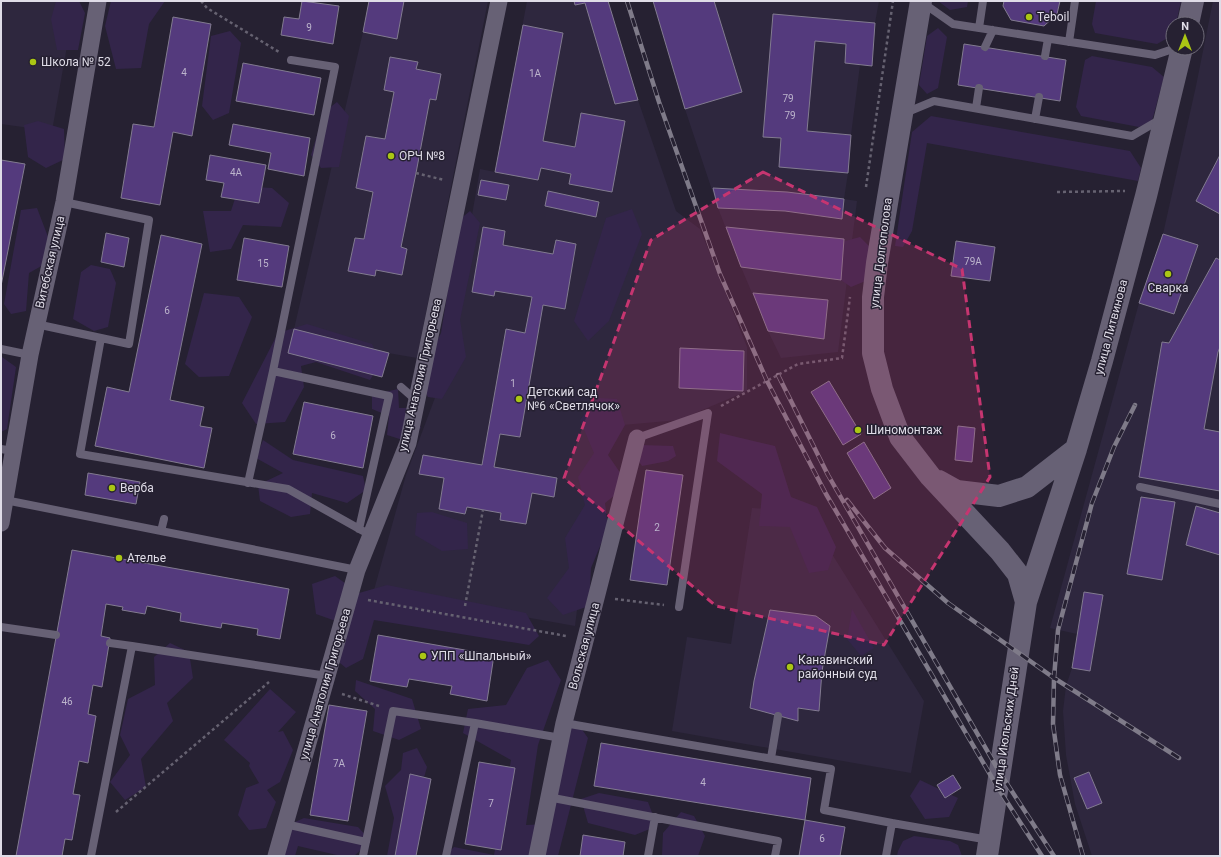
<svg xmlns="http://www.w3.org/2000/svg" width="1221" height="857" viewBox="0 0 1221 857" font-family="Roboto,sans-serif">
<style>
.built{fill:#2e273e}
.green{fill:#33254a}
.building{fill:#543a7d;stroke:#827b90}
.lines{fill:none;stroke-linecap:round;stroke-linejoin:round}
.path{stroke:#666271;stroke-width:2.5;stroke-dasharray:3 3;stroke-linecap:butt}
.lane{stroke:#676175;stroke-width:8}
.street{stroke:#676175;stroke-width:17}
.secondary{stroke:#676175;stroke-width:22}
.rail-casing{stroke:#7f7b89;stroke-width:4.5}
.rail{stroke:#262132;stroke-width:3;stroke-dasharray:9;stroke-linecap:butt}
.marked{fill:#c63570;fill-opacity:0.2;stroke:#c63570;stroke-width:3;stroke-dasharray:8 5;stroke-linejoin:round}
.poi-dot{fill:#abc614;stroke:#262132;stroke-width:1.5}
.labels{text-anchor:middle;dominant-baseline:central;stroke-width:3;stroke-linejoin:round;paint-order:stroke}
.number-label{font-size:10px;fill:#bcb4cc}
.poi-label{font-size:12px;fill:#dfdce7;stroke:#262132;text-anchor:start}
.street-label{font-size:12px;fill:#dfdce7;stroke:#262132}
</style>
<rect width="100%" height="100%" fill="#262132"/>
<path class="built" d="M1,1H75L52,131L1,124Z
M369,1H488L417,358L388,353L294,329L363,32Z
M527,1H608L638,100L676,211L700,229L747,347V391L679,420L600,427L575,626L374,590L406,475L445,371L480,169L495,172Z
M653,1H879L875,23L872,66L860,65L851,135L848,173L844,199L857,201L838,352L781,358L768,331L741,267L718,208L685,109Z
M1213,1H1220V856H1092L1075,804L1066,755L1063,711L1066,686L1072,668L1077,634L1050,628L1139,303L1163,234L1196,86Z
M752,508L805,511L924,701L911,773L672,731L687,637L731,644Z"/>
<path class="green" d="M56,1H79L85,13L78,50H57L51,19Z
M111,1H165L149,24L141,68L116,69L105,26Z
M938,1H968L967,7L950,10Z
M1096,1H1181L1176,24H1173V35L1157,44L1095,33L1092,24Z
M938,28L947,37L938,88L927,94L919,85L927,36Z
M230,31L241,43L229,113L213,120L202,106L211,36Z
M1092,56L1152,67L1164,77L1152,121L1139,127L1081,116L1076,107L1085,60Z
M337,102L349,116L339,167L321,168L311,155L324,112Z
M931,116L1130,151L1141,168L1138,181L927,143L912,231L903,247L895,246L912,132Z
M38,121L64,129L65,159L46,168L28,157L24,125Z
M239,186L272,188L289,203L281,227L243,225L231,249L210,252L203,211H231Z
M37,208L50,242L45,264L29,273L26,311L11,314L4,304L21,210Z
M632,209L642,234L609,321L588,341L574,321L606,218Z
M470,211L480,223L460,320L466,357L442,399L428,397L418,381L441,333L459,220Z
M860,237L873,250L868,280L851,287L835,276L838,243Z
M91,265L110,269L116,283L108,327L94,331L73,319L81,272Z
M204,293L239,297L252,317L229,376L199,377L185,364Z
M307,324L372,344L381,363L370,380L316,362L301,366L304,387L285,422L256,424L242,403L278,333Z
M2,357L16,367L7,429L1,432V358Z
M398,389L399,408H411L421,428L406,441L387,435L389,416L372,409V395Z
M598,398L617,399L625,425L608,455L621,474L619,492L605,503L608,527L591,568L589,606L563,615L547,598L569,568L565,538L585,505L578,477L594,453L580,420Z
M720,433L775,446L791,497L817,507L836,547L828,570L809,573L790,527L759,526L762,494L717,461Z
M263,440L293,460L363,476L366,490L347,503L312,493L310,514L291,517L260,501L258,485L283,473L256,458Z
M640,445L673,446L676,456L668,461L642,466L635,456Z
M432,512L467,523L468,549L442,551L415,535L417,513Z
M335,576L359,593L387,585L526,613L539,636L529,645L374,620L363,659L346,668L329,654L344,624L316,614L312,584Z
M852,609L874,648L861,656L847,639Z
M170,643L189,652L193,678L167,703L173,721L141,759L146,787L125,800L110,782L130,755L120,735L128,699L155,685L154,657Z
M548,660L561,680L538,745L526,825L549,824L565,733L575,720L588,738L558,856H445L454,847L494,855L511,760L463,733L468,709L506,705L527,668Z
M356,680L412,699L421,729L399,740L373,731L375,709L355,691Z
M270,689L296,712L278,732L283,731L293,750L280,782L267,790L276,802L266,828L249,830L238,815L246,788L259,783L249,766L250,763L224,740Z
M417,748L427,767L412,820L410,856H387L394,818L385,786L401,770L403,753Z
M920,780L958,798L949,817L925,819L910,796Z
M599,793L648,802L657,826L635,835L588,823L581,799Z
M681,812L694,816L705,836L698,856H662L663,833Z
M304,818L358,827L371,841L354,856H341L298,846L295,856H272L279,829Z
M914,836L950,841L958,845L962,856H897L898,851L903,841Z"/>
<path class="building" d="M302,1L339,6L333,44L281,35L284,17L299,19Z
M369,1H404L397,39L363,32Z
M574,1H608L638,100L615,104L585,3L575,5Z
M653,1H714L742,92L685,109Z
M1004,1H1060L1057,14L1044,26L1011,20L1003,6Z
M773,14L875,23L872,66L845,63L846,44L815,41L807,131L851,135L848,173L779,167L781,138L763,137Z
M173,17L211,24L192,136L173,132L160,205L121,198L133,124L154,127Z
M523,25L563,33L543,141L575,147L581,113L625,121L612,192L569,184L571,174L541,168L538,180L495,172Z
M964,44L1066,60L1060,101L958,85Z
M390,57L418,62L416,69L441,74L436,100L430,99L416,173L401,247L407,249L402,275L376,270L375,276L348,271L355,238L364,239L373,192L356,188L366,136L385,139L394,92L384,90Z
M243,63L321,78L314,115L236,101Z
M233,124L310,138L304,176L268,169L271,153L229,145Z
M210,155L266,165L259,203L221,197L224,183L206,180Z
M1220,155V214L1196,201Z
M1,160L25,164L1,286Z
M481,180L509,185L506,200L478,195Z
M713,188L787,192L844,199L842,219L785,211L718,208Z
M548,191L599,202L596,217L545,206Z
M483,227L505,231L503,245L553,254L556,240L576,244L565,309L543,305L520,437L500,434L494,467L557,478L554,497L532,493L526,524L500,520L501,513L467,507L465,514L439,509L444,478L419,474L423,455L482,465L506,329L525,333L532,297L495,291L494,296L472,292Z
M726,227L844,239L841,280L741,267Z
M106,233L129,238L124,267L101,262Z
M1163,234L1198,245L1174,314L1139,303Z
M161,235L202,244L170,400L204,407L200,426L212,428L204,468L95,446L107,387L129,392Z
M244,238L289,246L282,287L237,280Z
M956,241L995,247L990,281L951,276Z
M1216,258L1220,260V347L1218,352L1204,429L1220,432V491L1139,477L1162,342L1169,343Z
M753,293L828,300L824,339L768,331Z
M294,329L389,353L382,377L288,353Z
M680,348L744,351L743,391L679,388Z
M829,381L861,434L843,445L811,392Z
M304,402L373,416L363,468L293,454Z
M958,426L975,428L972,462L955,460Z
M864,442L891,488L874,499L847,453Z
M646,470L683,475L667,585L630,580Z
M88,473L140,482L136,504L85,495Z
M1141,497L1175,502L1162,580L1127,574Z
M1196,506L1220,513V555L1186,545Z
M72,550L289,589L280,639L257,635L258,629L222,623L221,628L180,621L181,613L147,606L145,614L122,610L123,607L106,604L101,636L110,638L102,687L93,685L88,714L96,716L88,763L79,761L73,794L80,795L72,840L65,839L62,856H16Z
M1084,592L1103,595L1090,671L1072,668Z
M770,610L816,616L830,626L822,671L819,711L798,708V721L750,708L754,681Z
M378,635L494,655L487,701L450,694L452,686L409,679L407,687L370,681Z
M329,705L367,711L348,821L310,815Z
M601,743L811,778L805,820L594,786Z
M479,762L515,768L501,850L465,844Z
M1089,772L1102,803L1087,809L1074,778Z
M410,774L431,779L416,856H395Z
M953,775L961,788L945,798L937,785Z
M805,820L845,827L840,856H799Z
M583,835L625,842L623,856H580Z"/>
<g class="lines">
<path class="path" d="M201,1L207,8L279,52
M416,173L444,180
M866,187L893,1
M1057,192L1125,191
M721,406L798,364L842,358L850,297
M615,599L664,605
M368,600L566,636
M465,606L483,510
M342,694L379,706
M116,812L269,682"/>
<path class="lane" d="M923,3L953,24L1155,55L1176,48
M979,28L983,1
M1069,42L1075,1
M985,47L993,30
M1045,56L1048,39
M291,60L335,67L273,371L389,396L359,529
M976,108L979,88
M905,113L934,101L1132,136L1161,119
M1035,119L1039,97
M36,324L129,344L149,220L64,202
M101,338L80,454L288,489L363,531
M1,349L30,355
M401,387L417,401
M637,438L708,413L679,607
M1,449L13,451
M248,483L273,371
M1140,487L1220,504
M5,500L357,570
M161,531L164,519
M1,627L56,635
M110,643L132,646
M564,723L831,769L824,810L892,823L886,856
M771,758L778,716
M548,797L778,841L775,856
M892,823L989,840
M285,824L366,842
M91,856L132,646L327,676
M363,856L393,711L475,723
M446,856L475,723L561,738
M648,856L655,817"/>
<path class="street" d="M1,523L30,355L64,202L98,1
M276,856L357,570L408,443L499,1
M537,856L564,723L637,438"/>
<path class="secondary" d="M921,1L877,263L873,297V353L882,389L900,437L930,476L1000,551L1018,574L1026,602
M1188,24L1193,1
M939,481L957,491L999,496L1027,487L1076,449
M987,856L1026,602L1076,449L1102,361L1146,196L1182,48"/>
<g class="rail-casing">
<path id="rail" d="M627,1L659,102L720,274L767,381L826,494L998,788L1042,856
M778,375L828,475L1000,773L1054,856
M847,500L885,548L948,603L1054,678L1179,758
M1083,856L1060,775L1053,724L1054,678L1058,630L1092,503L1114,447L1135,405"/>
</g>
<use href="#rail" class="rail"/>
</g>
<path class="marked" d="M763,172L962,269L990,477L884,645L716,606L564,478L651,240Z"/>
<g class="poi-dot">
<circle cx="1029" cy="17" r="4"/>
<circle cx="33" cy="62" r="4"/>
<circle cx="391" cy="156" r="4"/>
<circle cx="1168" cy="274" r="4"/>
<circle cx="519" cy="399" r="4"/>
<circle cx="858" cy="430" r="4"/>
<circle cx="112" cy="488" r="4"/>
<circle cx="119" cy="558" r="4"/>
<circle cx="423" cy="656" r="4"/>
<circle cx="790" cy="667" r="4"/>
</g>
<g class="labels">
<g class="number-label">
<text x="309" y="27">9</text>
<text x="184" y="72">4</text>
<text x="535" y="73">1А</text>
<text x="788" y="98">79</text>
<text x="790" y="115">79</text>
<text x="236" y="172">4А</text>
<text x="973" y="261">79А</text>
<text x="263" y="263">15</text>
<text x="167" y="310">6</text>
<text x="513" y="383">1</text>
<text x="333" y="435">6</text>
<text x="657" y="527">2</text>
<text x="67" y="701">46</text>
<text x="339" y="763">7А</text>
<text x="703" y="782">4</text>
<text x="491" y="803">7</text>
<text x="822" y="838">6</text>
</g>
<g class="poi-label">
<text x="1037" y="17">Teboil</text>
<text x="41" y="62">Школа № 52</text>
<text x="399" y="156">ОРЧ №8</text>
<text x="1168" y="288" text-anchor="middle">Сварка</text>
<text x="527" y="392">Детский сад<tspan x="527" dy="14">№6 «Светлячок»</tspan></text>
<text x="866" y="430">Шиномонтаж</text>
<text x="120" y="488">Верба</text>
<text x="127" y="558">Ателье</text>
<text x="431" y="656">УПП «Шпальный»</text>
<text x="798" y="660">Канавинский<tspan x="798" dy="14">районный суд</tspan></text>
</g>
<g class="street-label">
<text transform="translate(881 253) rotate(-83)">улица Долгополова</text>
<text transform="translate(50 262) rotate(-77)">Витебская улица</text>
<text transform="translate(1111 327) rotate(-75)">улица Литвинова</text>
<text transform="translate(420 375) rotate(-77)">улица Анатолия Григорьева</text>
<text transform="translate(584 646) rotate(-75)">Вольская улица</text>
<text transform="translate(325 684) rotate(-74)">улица Анатолия Григорьева</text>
<text transform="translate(1006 729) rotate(-82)">улица Июльских Дней</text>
</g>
</g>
<rect width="1221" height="857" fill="none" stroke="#dfdce7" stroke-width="4"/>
<g transform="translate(1185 36)"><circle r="19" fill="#262132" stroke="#706c7a"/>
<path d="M0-3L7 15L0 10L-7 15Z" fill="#abc614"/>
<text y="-6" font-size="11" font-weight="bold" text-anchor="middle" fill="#dfdce7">N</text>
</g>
</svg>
